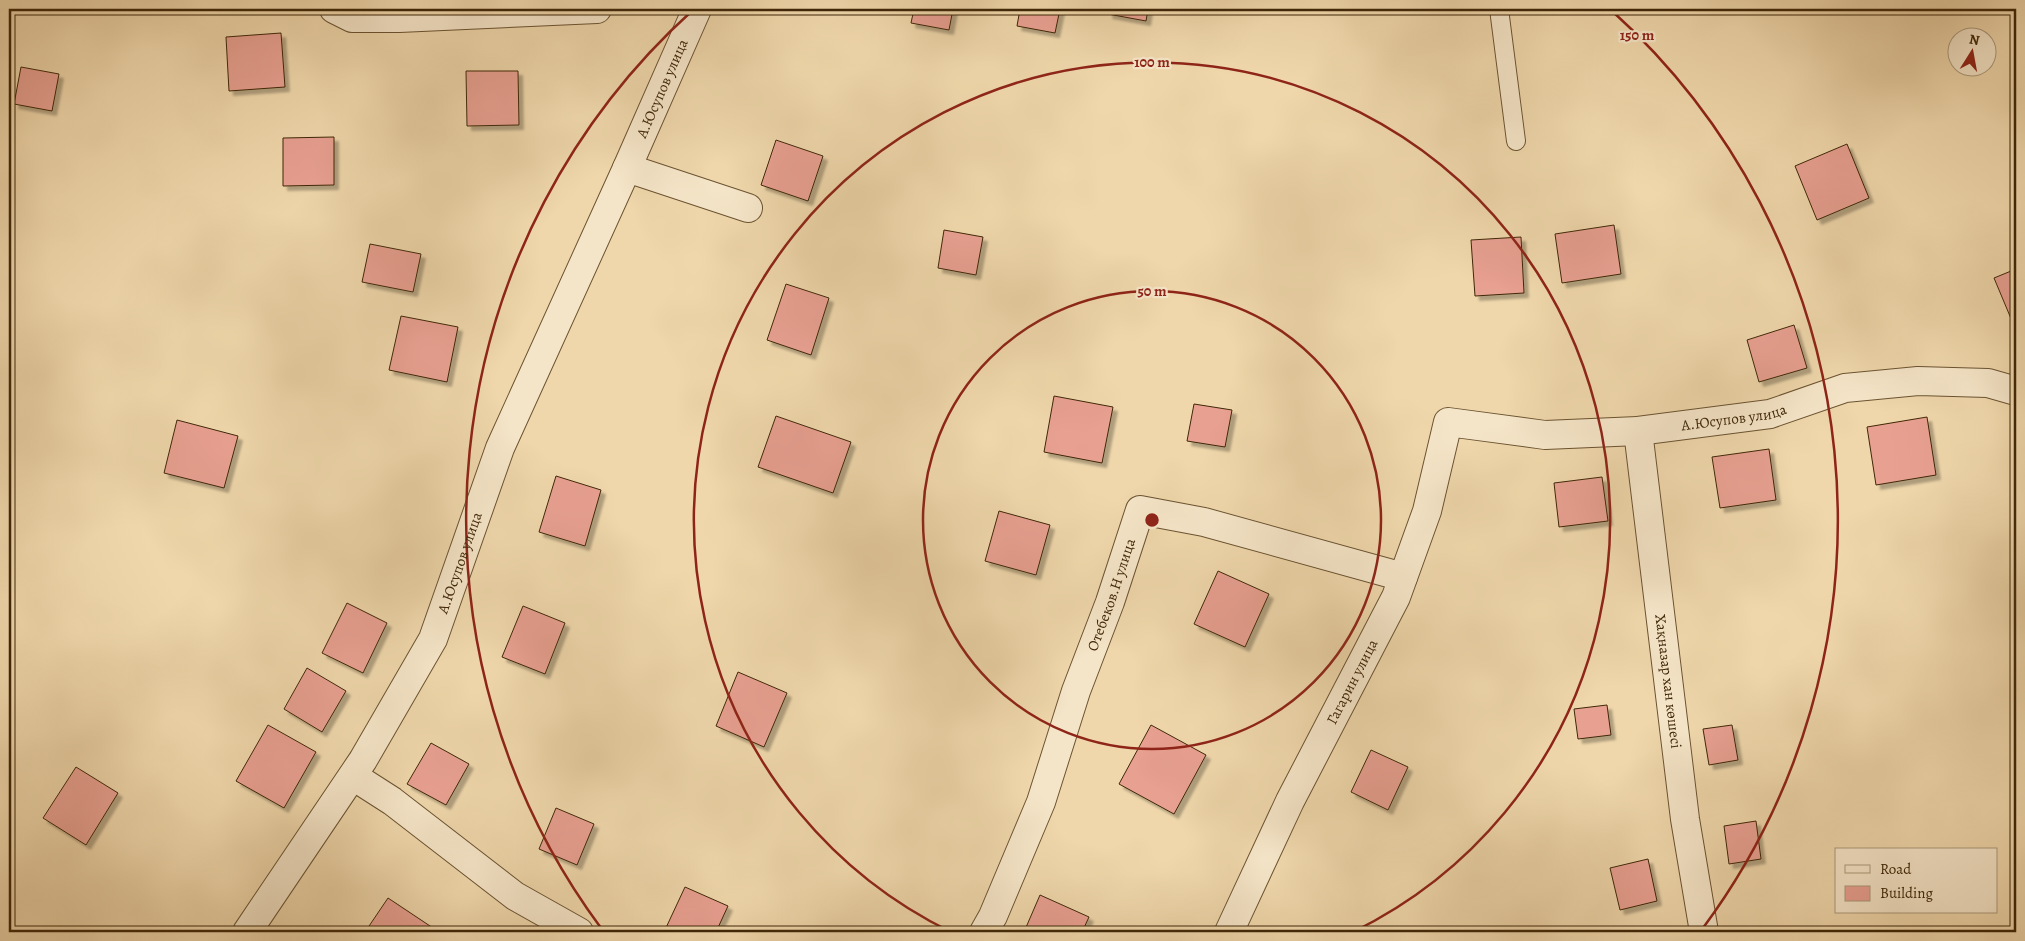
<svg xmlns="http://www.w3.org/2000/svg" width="2025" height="941" viewBox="0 0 2025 941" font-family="Alegreya,serif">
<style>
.building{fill:#e8a091;stroke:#3f2708;filter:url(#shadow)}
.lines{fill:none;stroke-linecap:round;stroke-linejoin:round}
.lane-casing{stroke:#6b5331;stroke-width:20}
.street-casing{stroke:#6b5331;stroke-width:30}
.lane{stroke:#f5e5c8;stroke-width:18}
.street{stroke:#f5e5c8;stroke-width:28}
.ring{fill:none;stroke:#8f2418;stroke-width:2.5}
.labels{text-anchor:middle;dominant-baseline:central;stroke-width:4.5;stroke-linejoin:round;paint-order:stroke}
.street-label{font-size:15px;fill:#3f2708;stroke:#f5e5c8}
.centre{fill:#8f2418;stroke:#f5e5c8;stroke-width:2.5}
.ring-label{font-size:15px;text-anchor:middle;font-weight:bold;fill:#8f2418;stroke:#f5e5c8;stroke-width:4.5;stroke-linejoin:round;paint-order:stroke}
</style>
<defs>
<filter id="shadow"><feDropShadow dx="4.5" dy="4.5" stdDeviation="1" flood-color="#0004"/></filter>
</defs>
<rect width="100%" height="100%" fill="#efd7ab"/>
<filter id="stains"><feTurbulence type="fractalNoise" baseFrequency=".004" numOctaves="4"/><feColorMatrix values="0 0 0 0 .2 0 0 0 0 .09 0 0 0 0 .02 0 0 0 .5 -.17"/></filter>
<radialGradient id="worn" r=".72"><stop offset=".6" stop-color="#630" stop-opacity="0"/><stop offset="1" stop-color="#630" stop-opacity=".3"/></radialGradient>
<path class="building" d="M914,9H953L949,30L911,23Z
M1020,9H1060L1055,33L1017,26Z
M1109,9H1148L1146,21L1108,14Z
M281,33L285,87L229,91L226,37Z
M21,67L59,74L52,111L14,104Z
M466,71H518L519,125L467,126Z
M334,137V185L283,186V138Z
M776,140L823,156L808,201L761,185Z
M1847,144L1869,198L1817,220L1795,166Z
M1614,225L1621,274L1562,283L1555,234Z
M944,230L983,237L976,275L938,268Z
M1521,237L1524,293L1475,296L1471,240Z
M370,244L421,254L413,292L362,282Z
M2016,269V319L2012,321L1994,278Z
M786,284L829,298L811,355L767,340Z
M401,316L458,327L447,382L389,370Z
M1794,325L1807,368L1759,382L1747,340Z
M1054,396L1113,407L1102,463L1044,452Z
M1194,404L1232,410L1225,447L1187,441Z
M776,416L851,442L833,493L758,467Z
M1927,417L1936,475L1876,485L1867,427Z
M177,420L238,436L224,488L164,473Z
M1769,449L1776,500L1720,508L1712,457Z
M556,476L601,490L585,546L539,532Z
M1602,477L1608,521L1559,527L1554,483Z
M999,511L1050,525L1036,575L985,561Z
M1218,571L1269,594L1245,647L1194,624Z
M347,603L387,623L363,673L322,653Z
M523,606L565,623L545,674L502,657Z
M307,668L346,691L322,732L284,709Z
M738,672L787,693L764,747L716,726Z
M1607,705L1611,735L1578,739L1574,709Z
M268,725L316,752L284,808L236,781Z
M1151,725L1206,755L1174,814L1119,784Z
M1732,725L1738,760L1709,765L1703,729Z
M431,743L469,764L446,805L407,784Z
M1371,750L1408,767L1388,810L1351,792Z
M76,767L118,793L86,845L43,818Z
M556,808L594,824L577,865L539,849Z
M1756,821L1761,859L1729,864L1724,826Z
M1648,859L1657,901L1620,910L1610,868Z
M685,887L728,906L716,932H664Z
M1040,895L1089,917L1082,932H1024Z
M388,898L439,932H365Z"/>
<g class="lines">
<g class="lane-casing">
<path id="lane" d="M1499,9L1516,141"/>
</g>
<g class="street-casing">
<g id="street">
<path d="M334,9L352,18H399L597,9"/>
<path d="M627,168L748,208"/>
<path id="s1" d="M1638,431L1685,819L1704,932"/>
<path d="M353,776L392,801L515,896L579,932"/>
<path id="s2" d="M247,932L363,760L433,639L500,448L627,168L697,9"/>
<path id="s3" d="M984,932L993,916L1041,802L1076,691L1110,602L1140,510L1204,522L1403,577"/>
<path id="s4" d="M1229,932L1290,801L1396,597L1427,511L1448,422L1545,435L1638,431L1770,414L1845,388L1918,381L1988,383L2016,391"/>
</g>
</g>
<use href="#lane" class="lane"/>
<use href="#street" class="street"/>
</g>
<g class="ring">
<circle cx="1152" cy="520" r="229"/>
<path d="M951 932A458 458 0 1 1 1353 932"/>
<path d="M601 928A686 686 0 0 1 693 10M1611 10A686 686 0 0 1 1703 928"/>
</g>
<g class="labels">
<g class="street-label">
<text stroke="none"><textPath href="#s2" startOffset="944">А.Юсупов улица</textPath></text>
<text stroke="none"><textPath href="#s4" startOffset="845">А.Юсупов улица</textPath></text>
<text stroke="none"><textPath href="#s2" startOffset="428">А.Юсупов улица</textPath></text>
<text stroke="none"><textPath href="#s3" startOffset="361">Отебеков.Н улица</textPath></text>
<text stroke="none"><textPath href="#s4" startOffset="279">Гагарин улица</textPath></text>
<text stroke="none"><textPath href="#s1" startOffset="252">Хақназар хан көшесі</textPath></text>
</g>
</g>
<circle cx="1152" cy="520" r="8" class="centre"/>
<g class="ring-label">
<text x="1637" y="40">150 m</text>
<text x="1152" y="67">100 m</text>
<text x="1152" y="296">50 m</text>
</g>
<rect width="2025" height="941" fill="none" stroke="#efd7ab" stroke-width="30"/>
<rect x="10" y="10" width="2005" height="921" fill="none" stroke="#3f2708" stroke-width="2.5"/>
<rect x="15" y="15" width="1995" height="911" fill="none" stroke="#3f2708"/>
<rect x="1835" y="848" width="162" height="65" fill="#f5e5c8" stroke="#ac997b"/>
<rect x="1845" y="865" width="25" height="8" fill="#f5e5c8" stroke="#ac997b"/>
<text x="1880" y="874" font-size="15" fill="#3f2708">Road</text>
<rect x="1845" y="886" width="25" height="15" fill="#e8a091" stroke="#ac997b"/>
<text x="1880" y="898" font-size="15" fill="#3f2708">Building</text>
<g transform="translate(1972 52) rotate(11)"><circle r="24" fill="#f5e5c8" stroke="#ac997b"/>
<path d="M0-4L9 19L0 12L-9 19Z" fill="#8f2418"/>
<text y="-8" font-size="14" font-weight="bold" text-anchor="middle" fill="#3f2708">N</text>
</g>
<rect width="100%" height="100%" filter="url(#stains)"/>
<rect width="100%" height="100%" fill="url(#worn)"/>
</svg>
